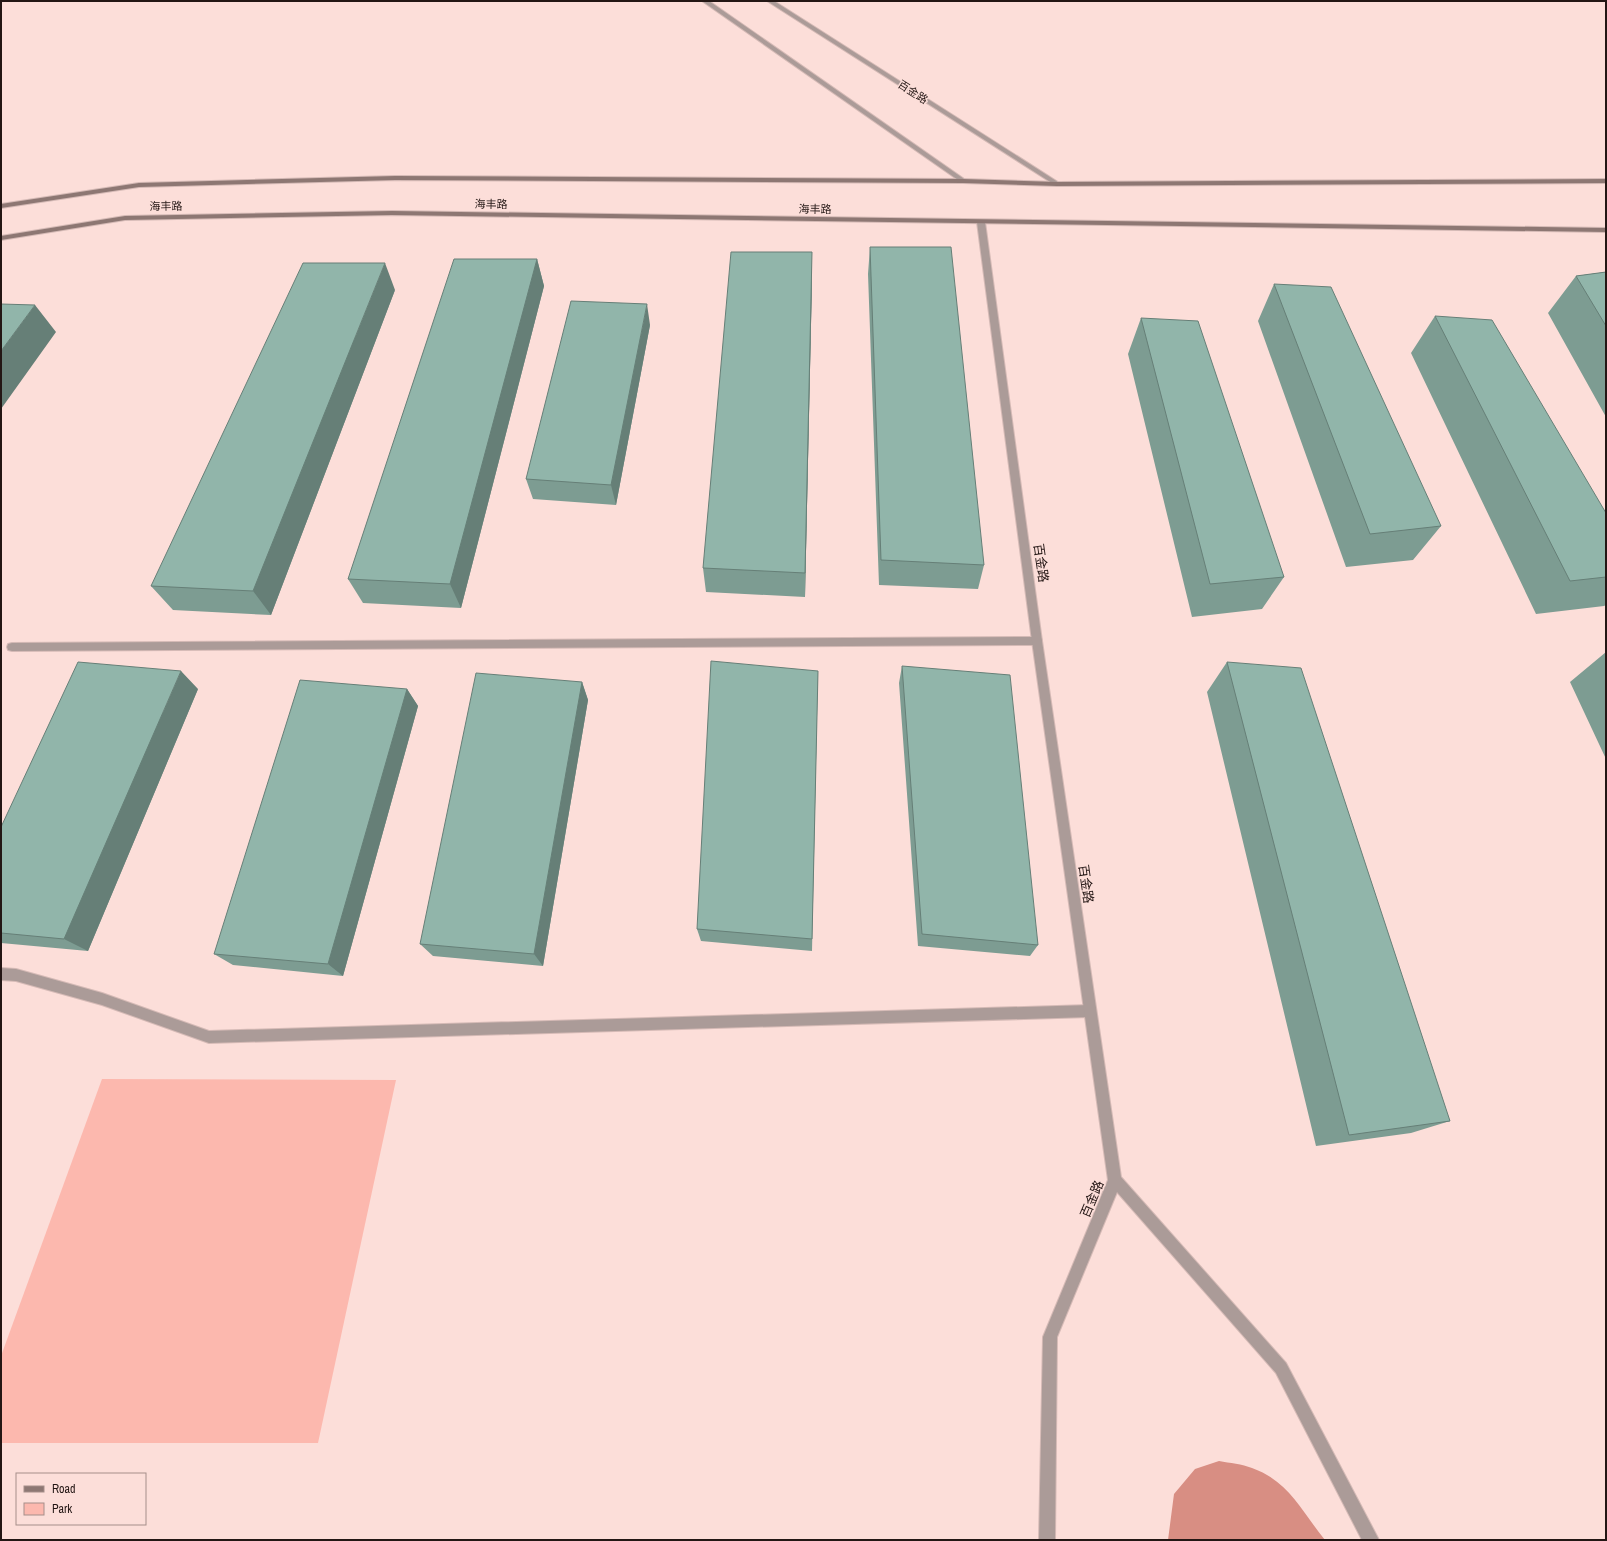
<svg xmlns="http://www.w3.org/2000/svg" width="1607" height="1541" viewBox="0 0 1607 1541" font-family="'Archivo Narrow','Noto Sans SC',sans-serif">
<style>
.green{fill:#fcb8ae}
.water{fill:#d88e83}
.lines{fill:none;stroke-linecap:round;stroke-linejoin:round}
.service-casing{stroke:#d5bab6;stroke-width:2}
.minor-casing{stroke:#d5bab6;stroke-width:2}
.secondary-casing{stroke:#d5bab6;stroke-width:2}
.service{fill:#ab9b98;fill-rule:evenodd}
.minor{fill:#ab9b98;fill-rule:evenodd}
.secondary{fill:#8d7773;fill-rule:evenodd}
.wall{fill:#7d9c92}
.shaded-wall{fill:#667f77}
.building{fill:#91b5aa;stroke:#667f77}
.labels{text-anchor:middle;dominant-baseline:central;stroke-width:3;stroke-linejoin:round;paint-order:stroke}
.far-street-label{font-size:11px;fill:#231614;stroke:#fcded9}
.street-label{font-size:13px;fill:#231614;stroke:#fcded9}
</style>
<rect width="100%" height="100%" fill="#fcded9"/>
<path class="green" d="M102,1079L396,1080L318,1443H1V1356Z"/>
<path class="water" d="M1219,1461C1230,1463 1242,1464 1252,1468C1289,1481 1302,1512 1325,1540H1168L1174,1494L1195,1469Z"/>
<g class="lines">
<g class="service-casing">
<path id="service" d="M1037,637L1041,638L1042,641L1041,644L1037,645L12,651L8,650L7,647L8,644L12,643Z
M1,968L16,969L102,993L209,1031L1090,1005L1094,1007L1096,1011L1094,1015L1090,1017L209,1043L102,1005L16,981L1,980Z"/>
</g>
<g class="minor-casing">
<path id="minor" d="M702,1H709L967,181L965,182H961Z
M767,1H774L1061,184L1059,185H1055Z
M978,220H984L985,222L1042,641L1121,1177L1286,1363L1379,1540H1362L1276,1373L1117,1192L1057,1337L1055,1540H1039L1043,1337L1108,1180L1032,641L977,222Z"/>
</g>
<g class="secondary-casing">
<path id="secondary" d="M395,176L963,179L1057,182L1606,179V183L1057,186L963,183L395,180L139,187L1,208V204L139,183Z
M392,211L1606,228V232L392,215L125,220L1,240V236L125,216Z"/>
</g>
<use href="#service" class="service"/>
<use href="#minor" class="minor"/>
<use href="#secondary" class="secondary"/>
</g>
<path class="wall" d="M870,247L984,565L978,589L879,585L868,274Z
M537,259L544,286L461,608L363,603L348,579Z
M1606,272V417L1548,313L1576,276Z
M812,279L805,597L706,592L703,568Z
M1274,284L1441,526L1413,560L1346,567L1258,321Z
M395,290L271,615L173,610L151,586Z
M1435,316L1606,513V605L1604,606L1536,614L1411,353Z
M1141,318L1284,577L1262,609L1192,617L1128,354Z
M650,325L616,505L533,499L526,479Z
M1606,652V759L1570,682Z
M1227,662L1450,1121L1411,1133L1316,1146L1207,692Z
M902,666L1038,945L1030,956L918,946L899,683Z
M818,671L812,951L701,941L697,929Z
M582,682L588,700L543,966L433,956L420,944Z
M198,689L88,951L1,943V827Z
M407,689L418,706L343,976L233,965L214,954Z"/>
<path class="shaded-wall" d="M812,252V279L805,597V573Z
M537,259L544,286L461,608L450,584Z
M385,263L395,290L271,615L253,591Z
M647,304L650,325L616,505L611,485Z
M35,305L56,332L1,409V351Z
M181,671L198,689L88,951L64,939Z
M582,682L588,700L543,966L534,954Z
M407,689L418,706L343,976L328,964Z"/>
<path class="building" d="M870,247H951L984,565L881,560Z
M731,252H812L805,573L703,568Z
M454,259H537L450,584L348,579Z
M303,263H385L253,591L151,586Z
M1606,272V326L1576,276Z
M1274,284L1331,287L1441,526L1370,534Z
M571,301L647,304L611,485L526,479Z
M1,304L35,305L1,351Z
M1435,316L1492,320L1606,513V577L1570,581Z
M1141,318L1198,321L1284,577L1210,584Z
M711,661L818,671L812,939L697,929Z
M78,662L181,671L64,939L1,933V827Z
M1227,662L1301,668L1450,1121L1349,1135Z
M902,666L1010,675L1038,945L922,934Z
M476,673L582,682L534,954L420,944Z
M300,680L407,689L328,964L214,954Z"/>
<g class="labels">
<g class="far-street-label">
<text transform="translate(913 92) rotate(33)">百金路</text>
<text transform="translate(491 204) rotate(1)">海丰路</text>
<text transform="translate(166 206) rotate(-1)">海丰路</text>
<text transform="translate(815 209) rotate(1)">海丰路</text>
</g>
<g class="street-label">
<text transform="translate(1041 563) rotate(82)">百金路</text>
<text transform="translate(1086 884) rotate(82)">百金路</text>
<text transform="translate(1092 1199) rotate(-67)">百金路</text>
</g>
</g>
<rect width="1607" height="1541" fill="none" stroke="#231614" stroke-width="4"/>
<rect x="16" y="1473" width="130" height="52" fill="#fcded9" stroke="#a58e8a"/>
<rect x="24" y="1486" width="20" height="6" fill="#8d7773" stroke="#a58e8a"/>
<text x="52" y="1493" font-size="12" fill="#231614">Road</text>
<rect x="24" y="1503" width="20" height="12" fill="#fcb8ae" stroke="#a58e8a"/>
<text x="52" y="1513" font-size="12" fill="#231614">Park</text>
</svg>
